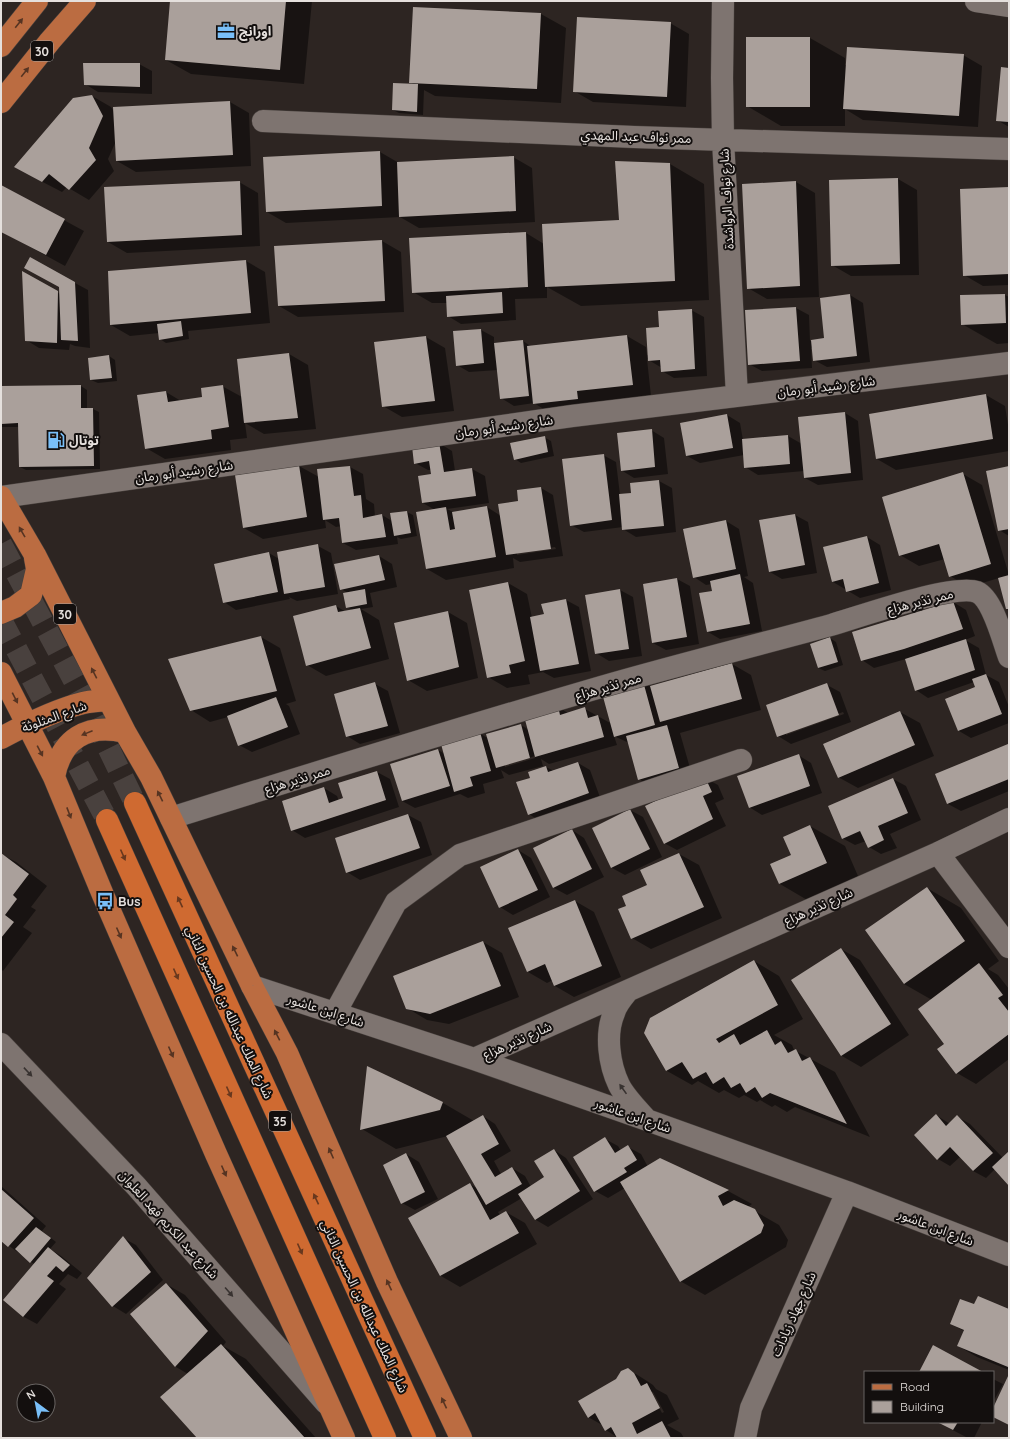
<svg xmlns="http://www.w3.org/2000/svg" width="1010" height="1439" viewBox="0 0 1010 1439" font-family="Quicksand,'Noto Sans Arabic',sans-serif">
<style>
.shadow{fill:#0007;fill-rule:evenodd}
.building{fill:#aaa09b}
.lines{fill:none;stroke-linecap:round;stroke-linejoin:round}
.trunk-tunnel{stroke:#49413e;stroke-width:22;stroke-dasharray:22 11;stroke-linecap:butt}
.minor-casing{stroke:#47403d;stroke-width:23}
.primary-casing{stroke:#47403d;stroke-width:23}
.trunk-casing{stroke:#47403d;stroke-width:23}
.minor{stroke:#7e7470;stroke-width:22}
.primary{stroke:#bb6c41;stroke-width:22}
.trunk{stroke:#cf6a31;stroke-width:22}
.oneway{fill:#563422}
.oneway2{fill:#68381e}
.oneway3{fill:#383230}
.labels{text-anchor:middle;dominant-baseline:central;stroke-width:4;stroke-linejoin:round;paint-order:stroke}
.shield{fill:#130f0e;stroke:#a6a19f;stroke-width:1}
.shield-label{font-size:12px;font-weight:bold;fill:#e5e0dd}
.poi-label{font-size:13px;font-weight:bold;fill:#e5e0dd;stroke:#130f0e;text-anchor:start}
.street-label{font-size:13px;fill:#e5e0dd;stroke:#130f0e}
</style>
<rect width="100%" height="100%" fill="#2d2522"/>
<path class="shadow" d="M171,1H312L304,84L191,74L166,60Z
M541,14L566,28L561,103L435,96L424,90L423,115L399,113L393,110L415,85L410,82Z
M670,23L689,34L686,107L593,102L574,91Z
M747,38H810L845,58V65L963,55L982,66L978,127L863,120L845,109V126H781L747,106Z
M139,64L152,71V94L98,92L85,84Z
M1009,69V127L997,120Z
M92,96L111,107L115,113L230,102L249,113L251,166L136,172L117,161L116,141L108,159L114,171L89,200L67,187L62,192L35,178Z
M380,152L399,163L513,157L532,168L535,222L419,228L400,217L286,223L267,212Z
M670,164L704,184L709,300L581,306L547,287V298L515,299L516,320L461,324L448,316L447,303H432L413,292L526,233L544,244L621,221Z
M898,179L917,190L919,275L851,276L832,265Z
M239,182L258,193L260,246L127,253L108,242Z
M796,182L815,193L819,297L767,299L748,288Z
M1,186L84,231L65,266L1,231Z
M1009,188V285L983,286L964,275Z
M382,241L401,252L404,312L298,317L279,306Z
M246,261L265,272L270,323L188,331L189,339L166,343L160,339L159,333L130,336L111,325Z
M23,273L60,294V287L75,283L88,290L90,348L75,346L70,344L69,350L39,348L26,340Z
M850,295L863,303L870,362L827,367L814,360L813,347L811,348L812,368L762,371L749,364L796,308L809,315L810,341L825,339L821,299Z
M1005,295L1009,297V343L997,344L962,324Z
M691,310L704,317L707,376L674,378L662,371V368L647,359L651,396L596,402L597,410L553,415L534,403L514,406L501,398L498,370L469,372L457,365L481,330L494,337V344L523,341L532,347L627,336L646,347L647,355H649L660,328Z
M426,337L445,348L454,411L402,417L383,406L375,343Z
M289,354L308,365L316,429L264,434L245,423L247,438L230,440L231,450L165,459L146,448L166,392L181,401L203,398L222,386L242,397Z
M109,356L115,360L117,381L98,383L91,380L89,358Z
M81,386L87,390V409H93L99,412L100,469L26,470L20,467L19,427H1V387Z
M986,395L1005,406L1009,431V451L896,470L877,459Z
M845,413L858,421L863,480L818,485L805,478L804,471L758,475L745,467L744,455L700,463L687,456L727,415L740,423L743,440L788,436L802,444Z
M651,430L664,438L668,474L634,478L621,470Z
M544,437L551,441L554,456L521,463L515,459Z
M439,443L452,451L455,471L472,469L485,476L489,503L447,509L455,513L487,507L501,516L541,488L553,495L563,556L520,562L513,558L514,568L446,580L427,569L435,510L423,503L432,475L431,470H428L415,463ZM555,547L556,549L517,555V553Z
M603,455L616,462L620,495L632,494L659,481L672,488L676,532L636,537L623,529V527L584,532L571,525Z
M299,466L319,477L350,467L363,474L366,499L374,504L375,517L382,515L392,521L391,514L407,512L413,515L417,536L401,539L397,537L398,544L356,550L343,543L341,526L336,527L325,520L326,528L263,539L244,528L236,476Z
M1009,467V536L999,530Z
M963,474L982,485L1009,575V610L1007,609L999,578L969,587L950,576L945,559L919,566L900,555Z
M795,515L808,522L817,573L782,579L770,572Z
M726,521L739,529L748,576L744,577L753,583L762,631L720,639L708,632L713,592L712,584L706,585L694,577Z
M867,537L880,545L891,590L860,598L833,582L825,548Z
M318,546L331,553L338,594L297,601L289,597L290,599L236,610L224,602L269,553L279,559Z
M379,556L392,564L397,587L370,593L373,607L361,609L379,620L389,659L326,676L307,665L336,606L346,612L352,610L347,607L348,593L341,589Z
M677,579L690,586L699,644L666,650L653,643Z
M508,583L527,594L532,618L545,615L566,600L579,607L591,671L554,678L543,672L528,675L530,684L507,688L488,677L470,591Z
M620,590L633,597L642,656L609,661L596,653Z
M953,602L966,610L975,636L965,640L979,648L986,675L999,682L1009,707V723L971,738L959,731L946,700L977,687L974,682L928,698L916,690L906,659L874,668L862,660Z
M448,612L467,623L478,678L427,691L408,680Z
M261,637L280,648L296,701L286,704L289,706L300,734L252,752L239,745L228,717L210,722L191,710Z
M830,638L836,642L843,665L825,671L818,668Z
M732,664L751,675L761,710L680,733L692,775L652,787L639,779L629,743L614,736L617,745L549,764L541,759L543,766L509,775L501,770L504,778L483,784L485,793L468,798L460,794L415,808L402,801L438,750L445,754L479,733L489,739L521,725L529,730L558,707L568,713L585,709L612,724L643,682L651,687ZM535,756V758L505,767V765Z
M375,684L388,691L400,733L360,744L347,736Z
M827,685L840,692L851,722L791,744L778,736ZM843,712L844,714L786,735V733Z
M900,712L920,723L934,756L858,788L838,777Z
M1008,746H1009V791L961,811L948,804Z
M798,755L811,763L822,793L762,815L749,807Z
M578,763L590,770L601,800L541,822L529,814L532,778L546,767L554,771Z
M377,772L390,779L399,807L305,838L292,830L324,788L337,796L339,801L344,799Z
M705,778L718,785L724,799L715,803L726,826L677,850L664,843Z
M893,779L906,786L921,820L890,834L897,848L881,854L869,847L866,841L855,845L842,838Z
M630,810L643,817L662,857L625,875L612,868L593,828Z
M408,815L421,822L432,855L360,880L347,872L336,839Z
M810,826L845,846L861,883L814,904L780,884L772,865L793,856Z
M572,830L584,838L604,877L567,895L554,888L535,848Z
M518,850L531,858L550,897L513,915L500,907Z
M1,854L16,862L47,886L31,907L36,910L23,927L32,933L3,971L1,969Z
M679,854L699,865L722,918L651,949L632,938L627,906L648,886L641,871Z
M927,888L961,908L999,961L988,969L998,975L1009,989V1059L976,1084L957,1073L946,1044L932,1000L904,984Z
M575,901L594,912L621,977L574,997L555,986L553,980L547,983L528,972Z
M483,942L502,953L519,997L449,1024L427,1020L407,1008Z
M841,949L860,960L909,1035L861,1067L842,1056L793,981Z
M754,961L779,976L803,1019L774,1035L792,1045L794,1050L835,1072L870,1137L795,1107L787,1112L775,1105L772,1107L760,1100L757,1102L744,1095L739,1098L724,1090L719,1093L698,1081L692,1085L667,1071L645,1033Z
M443,1103L474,1121L483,1116L495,1124L511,1151L494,1161L501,1174L512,1168L525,1176L531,1187L546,1178L554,1150L566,1158L593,1199L548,1227L536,1220L522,1198L498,1212L500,1215L506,1212L525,1223L537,1244L460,1287L441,1276L409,1218L470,1184L478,1189L448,1136L396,1149L362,1129Z
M936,1115L950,1124L958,1117L970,1124L1003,1158L1009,1152V1185L995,1169L986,1178L973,1171L960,1157L950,1166L938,1159Z
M605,1139L618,1146L621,1151L628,1147L641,1154L648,1167L660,1159L728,1191L752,1204L748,1207L779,1225L788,1240L786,1247L705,1295L680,1281L625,1188L608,1198L595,1191Z
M406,1154L419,1162L438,1199L415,1210L402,1203Z
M1,1186L46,1226L42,1231L56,1242L50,1249L61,1256L82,1273L77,1279L68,1274L59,1284L66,1289L37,1324L24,1317L4,1300L34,1264L1,1240Z
M123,1238L136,1245L163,1280L126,1314L113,1306L88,1278Z
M166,1284L185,1295L226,1342L223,1346L246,1359L316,1438H198L188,1374L176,1367L132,1314Z
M1009,1310V1370L977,1357L958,1346L964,1331L951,1324Z
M628,1369L647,1381L653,1385L656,1389L667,1395L679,1419L667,1425L681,1433L684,1438H618L606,1430L604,1426L588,1417L616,1379ZM651,1392H653L664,1412L662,1413Z
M993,1379L1003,1384L993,1402Z
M937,1422H982L974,1438H968Z"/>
<path class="building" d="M170,1H286L280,70L165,60Z
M413,7L541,13L537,89L409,83Z
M577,17L671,22L667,97L573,92Z
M746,37H810V107H746Z
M847,47L964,54L959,116L843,109Z
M83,63H140V87L84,85Z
M1001,67L1009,68V122L996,121Z
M393,83L418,84L417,112L392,110Z
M92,95L103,116L89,148L96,160L69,190L49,174L42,182L14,167L73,98Z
M230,101L233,155L116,161L113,107Z
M380,151L382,206L266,212L263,157Z
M514,156L516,211L399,217L397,162Z
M615,161L670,163L675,281L545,287L542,224L619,220Z
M898,178L900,264L831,266L829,180Z
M240,181L242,235L107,242L104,187Z
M796,181L800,286L747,289L742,184Z
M1,185L65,219L46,255L1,232Z
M1009,187V274L963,276L960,189Z
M526,232L528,287L412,293L409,238Z
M382,240L385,301L278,306L274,246Z
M30,257L75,282L78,341L61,340L59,287L24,268Z
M246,260L251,313L110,325L108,271Z
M22,271L58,291L57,343L25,341Z
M502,292L503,313L447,317L446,296Z
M850,294L857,356L813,361L811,340L824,338L820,298Z
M1005,294L1006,323L961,325L960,295Z
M796,307L800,361L748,365L745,310Z
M692,309L695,369L661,372L660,360L648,361L646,328L659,327L658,311Z
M181,321L183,336L159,340L157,324Z
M481,329L484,363L456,366L453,331Z
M627,335L633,385L577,391L578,399L533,404L527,346Z
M426,336L435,401L382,407L374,342Z
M523,340L529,396L500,399L494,343Z
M289,353L298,418L244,423L237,359Z
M109,355L112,378L90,380L88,358Z
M81,385V408H93L94,466L19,467L18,423L1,424V386Z
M223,385L229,427L211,430L212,439L145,449L137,395L166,391L168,402L202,397L201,388Z
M986,394L993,439L876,459L869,414Z
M845,412L851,473L804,478L798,417Z
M727,414L733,448L686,456L680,423Z
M652,429L655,467L621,471L617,433Z
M788,435L790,464L744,468L742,439Z
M545,436L548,452L514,460L510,443Z
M439,442L444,472L472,468L476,496L422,503L418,476L431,474L429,461L414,464L412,446Z
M604,454L612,520L570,526L562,459Z
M299,465L307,517L243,528L235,475Z
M350,466L354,496L361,495L363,518L382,514L386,537L342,543L339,518L323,520L317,469Z
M1009,466V529L998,531L986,471Z
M963,472L991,564L949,577L939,544L899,556L882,497Z
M659,480L664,526L622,530L619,494L631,493L630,483Z
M541,487L551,549L506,555L498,504L518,501L517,490Z
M487,506L496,557L426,569L416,512L446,507L450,530L455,529L452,512Z
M407,511L411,533L394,536L390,513Z
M795,514L805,565L769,572L759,520Z
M726,520L736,569L693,578L683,529Z
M867,536L879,583L846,592L843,579L832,582L823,547Z
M318,544L325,587L284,594L277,552Z
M269,552L278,592L223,603L214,564Z
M379,555L385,580L340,590L334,564Z
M740,574L750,624L707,632L699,593L712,591L710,581Z
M1009,575V609H1006L998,578Z
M677,578L687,637L652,643L643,584Z
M508,582L525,661L509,665L511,673L487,678L469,590Z
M365,589L367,604L346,608L343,593Z
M620,589L629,649L595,654L585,595Z
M566,599L579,664L540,671L530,617L544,614L541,604Z
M953,601L963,629L904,649L861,661L852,632Z
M336,605L338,612L360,608L371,648L306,666L293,616Z
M448,611L459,667L407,681L394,623Z
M261,636L277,691L190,711L168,659Z
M830,637L838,662L818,668L810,644Z
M966,639L975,670L915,691L905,659Z
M732,663L742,699L660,722L650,686Z
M986,674L1002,714L958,731L945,699L975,687L972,679Z
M643,681L655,725L614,737L602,693Z
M375,682L388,726L346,737L334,694Z
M827,683L839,715L777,737L766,705Z
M276,697L288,727L238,746L227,716Z
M558,706L560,715L585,707L588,718L598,715L604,737L535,757L524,716Z
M900,711L915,745L838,778L823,744Z
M521,724L530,758L496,768L486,734Z
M667,725L679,768L638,780L626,736Z
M480,732L491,771L470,777L473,786L454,792L441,744Z
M1008,744L1009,747V779L947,804L935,774Z
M438,749L450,786L402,801L390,764Z
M799,754L810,786L749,808L737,776Z
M578,762L589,793L528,815L516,782L530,778L528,772L546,766L548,772Z
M377,771L386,800L291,831L282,801L324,787L329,803L343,798L338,783Z
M705,777L712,792L703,796L713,819L664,844L645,806Z
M893,778L908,813L878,826L884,840L868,848L860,831L842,839L828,806Z
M630,809L650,849L611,868L592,828Z
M408,814L420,848L346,873L335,838Z
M810,825L827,863L779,884L770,864L791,855L783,837Z
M572,829L592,869L553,888L533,848Z
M518,849L538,890L499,908L480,867Z
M1,853L29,874L13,895L17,899L5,915L14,922L1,938Z
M679,853L704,907L631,939L618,909L626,906L622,896L647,885L640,870Z
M927,887L965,941L904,984L865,930Z
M575,900L602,966L554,986L545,964L527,972L508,928Z
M483,941L501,986L430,1014L406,1009L393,976Z
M841,948L891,1024L841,1056L791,980Z
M754,960L778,1005L716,1039L719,1043L734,1034L740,1045L767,1030L775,1045L781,1041L788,1053L796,1049L802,1061L810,1057L847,1124L770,1093L762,1098L755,1087L746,1093L740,1083L731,1088L724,1077L713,1084L706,1072L693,1079L682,1062L666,1071L644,1033L650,1018Z
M979,963L1003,995L998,998L1009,1012V1034L956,1074L937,1049L944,1044L918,1009Z
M367,1066L443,1102L440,1110L360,1130Z
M936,1114L946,1126L957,1115L993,1153L973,1171L950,1147L937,1160L914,1135Z
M483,1115L499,1144L481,1154L495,1177L512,1167L522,1184L486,1205L446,1136Z
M605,1137L615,1153L628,1145L637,1160L624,1168L627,1172L594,1192L573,1157Z
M554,1149L580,1191L535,1220L518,1194L544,1177L534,1161Z
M1009,1151V1186L992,1167Z
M406,1153L425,1192L401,1204L383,1165Z
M660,1158L729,1190L718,1196L723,1206L734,1200L755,1209L764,1225L761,1233L680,1282L620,1182Z
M470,1183L490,1220L506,1211L519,1233L440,1276L408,1218Z
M1,1189L34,1218L8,1247L1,1241Z
M36,1227L51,1238L30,1263L15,1249Z
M123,1236L151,1272L112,1307L87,1278Z
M48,1247L70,1265L63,1272L56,1266L47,1276L54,1281L23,1317L3,1300Z
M166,1283L208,1331L175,1367L130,1314Z
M978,1296L1009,1309V1364L1008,1367L957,1346L964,1330L950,1324L960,1299L974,1304Z
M221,1344L305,1438H197L160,1397Z
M933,1345L983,1372H919Z
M628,1368L634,1373L641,1386L647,1383L660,1408L632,1423L637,1434L662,1421L671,1438H617L611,1427L605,1431L595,1413L588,1418L578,1401L616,1379L621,1371Z
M1009,1374V1425L993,1417V1408Z
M937,1422H958L953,1430Z"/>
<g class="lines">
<path class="trunk-tunnel" d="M1,544L91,712L135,803
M1,620L107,820"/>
<g class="minor-casing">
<path id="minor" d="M723,1L722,78L723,140L737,396
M976,1L1009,6
M263,121L634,137L1009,149
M1,497L572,416L1009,363
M171,818C314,773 457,729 601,687C677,665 754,646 831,625C859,617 954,583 977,592C993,599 1003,641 1009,657
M938,853L1009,947
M252,986L474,1059L647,1120L847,1192L1009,1255
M627,992C622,998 616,1005 614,1013C605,1034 609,1064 619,1085C625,1097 637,1109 646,1119
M335,1013L396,902L460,855L741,760
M1,1044L136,1186L326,1403
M474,1059L938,853L1009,819
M745,1438L751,1408L847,1192"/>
</g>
<g class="primary-casing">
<path id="primary" d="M1,46L37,1
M1,102L50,41L85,1
M1,497L35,555L125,732L151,777L252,986L287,1053L387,1282L461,1438
M1,613L15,607L31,595L37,569L35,558
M1,673L54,777L103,895L216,1154L344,1438
M1,738C27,724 55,710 83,703C91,701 100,701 108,700
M54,777C61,739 87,723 125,732"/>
</g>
<g class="trunk-casing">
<path id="trunk" d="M135,803L425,1438
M107,820L385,1438"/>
</g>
<use href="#minor" class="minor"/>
<use href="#primary" class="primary"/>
<use href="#trunk" class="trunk"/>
</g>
<defs><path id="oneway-solid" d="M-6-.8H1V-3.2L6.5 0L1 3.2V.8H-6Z"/></defs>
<g class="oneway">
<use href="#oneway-solid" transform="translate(19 23) rotate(-51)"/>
<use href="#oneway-solid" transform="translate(25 72) rotate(-51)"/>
<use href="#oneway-solid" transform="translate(22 532) rotate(-120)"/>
<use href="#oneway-solid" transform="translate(94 673) rotate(-117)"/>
<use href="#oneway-solid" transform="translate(15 698) rotate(63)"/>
<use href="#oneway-solid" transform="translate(87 733) rotate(158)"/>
<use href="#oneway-solid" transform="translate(40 751) rotate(62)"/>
<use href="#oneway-solid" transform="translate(160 796) rotate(-116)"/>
<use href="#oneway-solid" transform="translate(69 813) rotate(69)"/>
<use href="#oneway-solid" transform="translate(119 933) rotate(66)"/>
<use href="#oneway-solid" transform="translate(235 951) rotate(-116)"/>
<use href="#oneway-solid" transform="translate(277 1035) rotate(-117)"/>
<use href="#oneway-solid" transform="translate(171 1052) rotate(66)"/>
<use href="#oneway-solid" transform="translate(331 1153) rotate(-114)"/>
<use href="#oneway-solid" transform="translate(224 1171) rotate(66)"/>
<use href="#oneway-solid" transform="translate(389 1285) rotate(-115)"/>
<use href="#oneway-solid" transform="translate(444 1403) rotate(-115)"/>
</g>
<g class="oneway2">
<use href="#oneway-solid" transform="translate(123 855) rotate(66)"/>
<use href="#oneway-solid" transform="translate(180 902) rotate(-115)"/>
<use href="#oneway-solid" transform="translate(176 974) rotate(66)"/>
<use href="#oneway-solid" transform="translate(229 1092) rotate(66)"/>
<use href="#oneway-solid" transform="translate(316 1199) rotate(-115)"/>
<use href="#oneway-solid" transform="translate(300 1249) rotate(66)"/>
</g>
<g class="oneway3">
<use href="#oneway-solid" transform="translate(28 1072) rotate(47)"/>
<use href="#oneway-solid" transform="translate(623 1089) rotate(-125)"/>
<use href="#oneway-solid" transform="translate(229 1292) rotate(49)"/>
</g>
<defs>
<g id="office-bare" transform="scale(1.38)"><path d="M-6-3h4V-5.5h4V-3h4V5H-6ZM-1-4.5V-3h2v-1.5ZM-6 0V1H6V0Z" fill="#79bff8" stroke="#130f0e" stroke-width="2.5" paint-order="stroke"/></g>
<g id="fuel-bare" transform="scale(1.38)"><path d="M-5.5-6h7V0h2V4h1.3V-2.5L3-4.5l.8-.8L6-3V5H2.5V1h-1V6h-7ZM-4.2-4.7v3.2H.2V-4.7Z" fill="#79bff8" stroke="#130f0e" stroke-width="2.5" paint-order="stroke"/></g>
<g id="bus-bare" transform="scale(1.38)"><path d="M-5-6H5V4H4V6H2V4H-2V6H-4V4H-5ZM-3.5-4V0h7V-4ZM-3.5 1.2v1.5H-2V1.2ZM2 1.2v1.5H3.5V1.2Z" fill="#79bff8" stroke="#130f0e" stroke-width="2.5" paint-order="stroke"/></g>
</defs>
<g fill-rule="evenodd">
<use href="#office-bare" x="226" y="31"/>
<use href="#fuel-bare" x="56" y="440"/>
<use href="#bus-bare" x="105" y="901"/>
</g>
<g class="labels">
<g class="shield">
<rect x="31" y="41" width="22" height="20" rx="3"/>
<rect x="54" y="604" width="22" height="20" rx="3"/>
<rect x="269" y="1111" width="22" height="20" rx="3"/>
</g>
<g class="shield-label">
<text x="42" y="51">30</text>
<text x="65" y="614">30</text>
<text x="280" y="1121">35</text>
</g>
<g class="poi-label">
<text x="239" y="31">اورانج</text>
<text x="69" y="440">توتال</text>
<text x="118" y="901">Bus</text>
</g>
<g class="street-label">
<text transform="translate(636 136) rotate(2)">ممر نواف عبد المهدي</text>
<text transform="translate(726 199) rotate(-93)">شارع نواف الرواشدة</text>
<text transform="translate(826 386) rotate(-7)">شارع رشيد أبو رمان</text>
<text transform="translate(504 426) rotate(-8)">شارع رشيد أبو رمان</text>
<text transform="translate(184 471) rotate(-8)">شارع رشيد أبو رمان</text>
<text transform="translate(920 601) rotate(-14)">ممر نذير هزاع</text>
<text transform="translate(608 686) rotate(-16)">ممر نذير هزاع</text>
<text transform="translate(54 716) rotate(-20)">شارع المثلوثة</text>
<text transform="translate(297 779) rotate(-17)">ممر نذير هزاع</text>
<text transform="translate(818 906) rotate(-24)">شارع نذير هزاع</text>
<text transform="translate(326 1010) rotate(18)">شارع ابن عاشور</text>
<text transform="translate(230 1012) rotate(65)">شارع الملك عبدالله بن الحسين الثاني</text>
<text transform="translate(517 1040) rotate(-24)">شارع نذير هزاع</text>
<text transform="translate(633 1115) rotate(19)">شارع ابن عاشور</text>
<text transform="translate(169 1224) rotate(48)">شارع عبد الكريم فهد العلوان</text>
<text transform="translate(936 1227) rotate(21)">شارع ابن عاشور</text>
<text transform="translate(365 1306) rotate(65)">شارع الملك عبدالله بن الحسين الثاني</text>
<text transform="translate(793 1314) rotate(-66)">شارع جهاد زيادات</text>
</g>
</g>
<rect width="1010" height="1439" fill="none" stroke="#e5e0dd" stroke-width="4"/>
<rect x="864" y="1371" width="130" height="52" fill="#130f0e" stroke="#676361"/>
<rect x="872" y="1384" width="20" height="6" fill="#bb6c41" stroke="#676361"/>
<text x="900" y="1391" font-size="12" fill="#e5e0dd">Road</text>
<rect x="872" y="1401" width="20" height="12" fill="#aaa09b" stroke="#676361"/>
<text x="900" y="1411" font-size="12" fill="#e5e0dd">Building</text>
<g transform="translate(36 1403) rotate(328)"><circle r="19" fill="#130f0e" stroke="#676361"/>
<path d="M0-3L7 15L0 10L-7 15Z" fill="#79bff8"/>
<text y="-6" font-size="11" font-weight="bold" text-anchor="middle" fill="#e5e0dd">N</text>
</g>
</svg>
